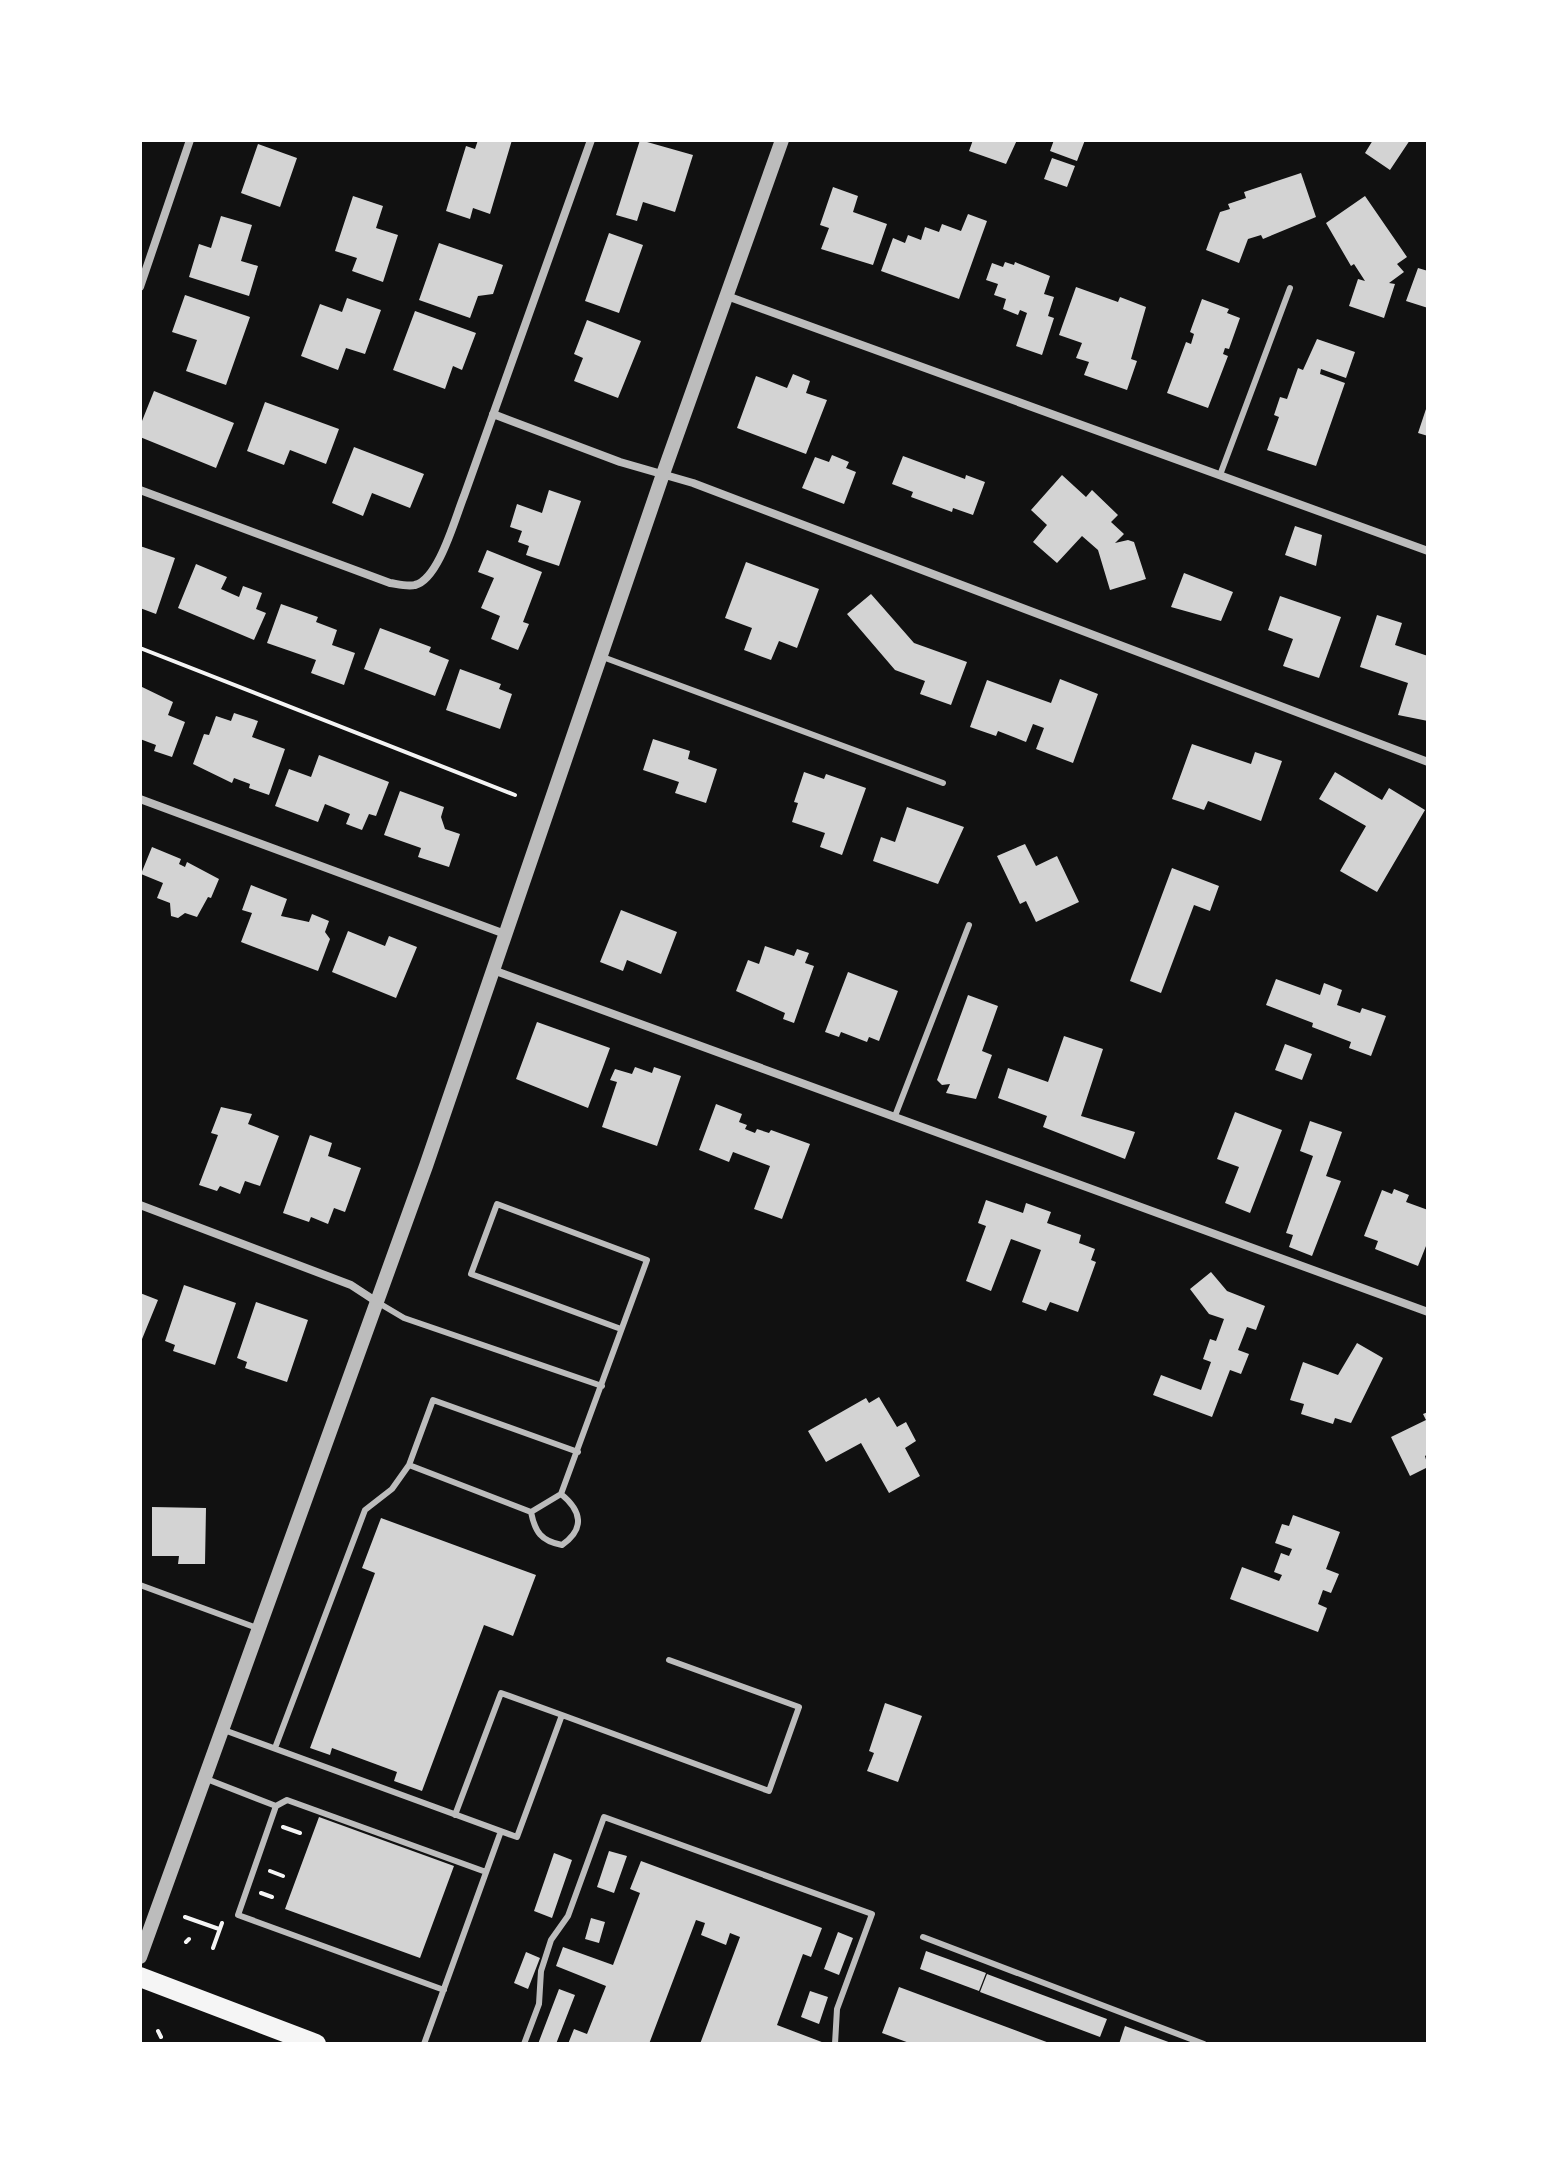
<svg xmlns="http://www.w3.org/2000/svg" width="1568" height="2184" viewBox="0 0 1568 2184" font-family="'Roboto Serif',serif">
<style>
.building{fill:#d3d3d3}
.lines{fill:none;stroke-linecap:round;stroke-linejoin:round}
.path{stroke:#f5f5f5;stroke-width:4}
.service{stroke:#bcbcbc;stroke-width:6}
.minor{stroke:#bcbcbc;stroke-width:8}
.tertiary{stroke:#bcbcbc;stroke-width:14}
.primary{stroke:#f5f5f5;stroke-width:20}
</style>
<rect width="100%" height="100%" fill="#111"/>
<path class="building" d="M478,140H512L490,214L473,208L470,219L446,211L466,146L475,149Z
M640,140L693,155L675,212L643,202L637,221L616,215Z
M973,140H1017L1006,164L969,151Z
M1054,140H1085L1077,161L1050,151Z
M1373,140H1410L1390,170L1365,153Z
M258,144L297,158L280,207L241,193Z
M1052,158L1075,166L1067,187L1044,179Z
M1301,173L1316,217L1263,239L1261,235L1248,239L1239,263L1206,250L1220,212L1230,209L1228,204L1246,198L1244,192Z
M833,187L858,196L853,212L887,224L873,265L821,249L829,228L820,225Z
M353,196L383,206L376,228L398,235L383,282L352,271L357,258L335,251Z
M1365,196L1407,257L1397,264L1404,272L1389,283L1395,284L1384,318L1349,306L1358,279L1365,281L1354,264L1351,266L1326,223Z
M968,214L987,221L959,299L881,271L893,238L905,243L908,235L921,240L925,227L939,232L942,224L961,231Z
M221,216L252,225L241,261L258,266L249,296L189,277L199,244L211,248Z
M609,233L643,245L619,313L585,301Z
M439,243L503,265L493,294L478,296L470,318L419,300Z
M1005,262L1014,265L1015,262L1050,276L1044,294L1054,297L1048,316L1054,318L1042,355L1016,346L1027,313L1020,310L1018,315L1003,309L1006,299L994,295L998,284L986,280L992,263L1003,267Z
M1418,268L1428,271V308L1406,301Z
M1076,287L1118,302L1120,297L1146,307L1131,359L1137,361L1127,390L1084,375L1089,362L1076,358L1082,343L1059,335Z
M185,295L250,317L226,385L186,371L197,340L172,332Z
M347,298L381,310L365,354L346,348L338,370L301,356L320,304L342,312Z
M1202,299L1229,309L1227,313L1240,318L1229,349L1225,348L1223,354L1228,356L1208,408L1167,393L1186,342L1191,344L1194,334L1190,332Z
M415,311L476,333L462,370L453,366L445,389L393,370Z
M587,320L641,341L618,398L574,381L583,358L574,354Z
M1317,339L1355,352L1346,378L1321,369L1320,374L1345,383L1316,466L1267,450L1279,417L1274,415L1280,397L1287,399L1298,368L1303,370Z
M793,374L810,381L806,393L827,400L806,454L737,428L756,376L787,388Z
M154,391L234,423L216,468L140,437V426Z
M265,402L339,429L326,464L290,450L284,465L247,451Z
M1428,403V436L1418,433Z
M354,447L424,474L410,508L372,493L363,516L332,503Z
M832,455L849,462L846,468L856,472L844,504L802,488L815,457L829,462Z
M903,456L965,479L966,475L985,482L973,515L953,508L952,512L911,497L913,492L892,484Z
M1062,475L1086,497L1092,490L1118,515L1111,522L1124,534L1115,543L1128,540L1134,542L1146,579L1110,590L1098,550L1082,536L1057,563L1033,542L1047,525L1031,510Z
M549,490L581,501L559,566L526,555L529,546L518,542L522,531L510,527L517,504L542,513Z
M1295,526L1322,535L1316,566L1285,555Z
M140,546L175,558L156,614L140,608Z
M487,550L542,572L523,622L529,624L518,650L491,639L500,616L481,608L494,578L478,572Z
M746,562L819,589L797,648L779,641L771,660L744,650L752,628L725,618Z
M196,564L227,577L221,589L239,597L243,586L262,593L256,609L266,613L254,640L178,608Z
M1184,573L1233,592L1221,621L1171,607Z
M871,594L914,643L967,662L951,705L920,694L925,681L895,670L847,614Z
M1280,596L1341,617L1319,678L1283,666L1293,639L1268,630Z
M281,604L318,617L316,622L337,630L332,645L355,653L344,685L311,673L316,660L267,643Z
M1377,615L1402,623L1395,645L1428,656V721L1398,715L1408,683L1360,667Z
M380,628L431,647L429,652L449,660L435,696L364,669Z
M460,669L501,684L499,689L512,694L500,729L446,710Z
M1060,679L1098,694L1073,763L1036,749L1044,728L1033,724L1026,742L998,731L996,736L970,727L987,680L1051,703Z
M140,686L173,702L168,715L185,722L172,757L154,751L156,745L140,739Z
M234,713L258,721L252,737L285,749L269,795L249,788L250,784L234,778L232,783L193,764L204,734L209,735L216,716L231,721Z
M653,739L690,751L688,759L717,769L706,803L675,793L679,782L643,770Z
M1192,744L1251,764L1255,752L1282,761L1261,821L1208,801L1204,810L1172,799Z
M319,755L389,782L376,816L369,814L362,830L346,824L350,814L325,804L318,822L275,806L289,769L311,777Z
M804,772L824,779L826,774L866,788L842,855L820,847L825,833L792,822L798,803L794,802Z
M1335,772L1382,800L1389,788L1425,810L1377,892L1340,871L1366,826L1319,799Z
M400,791L444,807L441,817L445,829L460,834L449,867L418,857L421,848L384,835Z
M907,807L964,827L938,884L873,861L881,837L895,842Z
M1025,844L1036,866L1057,856L1079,902L1036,922L1026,901L1020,904L997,856Z
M152,847L181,859L179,864L185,867L187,862L219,879L211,898L208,897L197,917L185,913L178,918L171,916L170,903L157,898L163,883L141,874Z
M1172,868L1219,886L1210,911L1194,905L1161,993L1130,981Z
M251,885L287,899L281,916L309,922L312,914L329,921L325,932L330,939L318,971L241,942L252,913L242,910Z
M621,910L677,932L661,974L627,960L623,971L600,962Z
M348,931L385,946L389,936L417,947L396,998L332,972Z
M765,946L794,956L797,949L809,953L805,963L814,966L794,1023L783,1019L785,1013L736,991L748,960L759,964Z
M848,972L898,991L879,1041L869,1037L867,1042L841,1032L839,1037L825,1032Z
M1276,979L1320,995L1324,983L1342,990L1337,1005L1360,1013L1362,1008L1386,1016L1371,1056L1349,1048L1351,1042L1312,1027L1313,1023L1266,1005Z
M968,995L998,1006L982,1051L992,1055L976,1099L946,1093L950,1084L942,1085L937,1080Z
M537,1022L610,1048L588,1108L516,1079Z
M1064,1036L1103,1049L1081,1116L1135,1132L1125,1159L1043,1127L1047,1116L998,1098L1008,1068L1048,1082Z
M1285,1044L1312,1054L1302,1080L1275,1070Z
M635,1067L652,1073L654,1067L681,1076L657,1146L602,1127L617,1082L610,1080L615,1069L632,1074Z
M716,1104L742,1114L739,1122L747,1125L745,1129L755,1133L757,1129L769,1133L771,1130L810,1144L782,1219L754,1209L770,1166L733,1152L729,1162L699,1150Z
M221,1107L252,1114L248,1124L279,1136L260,1186L245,1181L240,1194L220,1186L217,1191L199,1185L218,1135L211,1133Z
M1235,1112L1282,1130L1250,1213L1225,1203L1239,1167L1217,1159Z
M1310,1121L1342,1132L1326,1176L1341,1181L1312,1256L1289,1247L1293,1235L1286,1233L1313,1156L1300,1151Z
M310,1135L332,1143L328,1156L361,1168L345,1212L334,1208L328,1224L311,1217L309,1222L283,1213Z
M1394,1189L1409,1195L1406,1202L1428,1210V1241L1418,1266L1375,1249L1378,1241L1364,1236L1382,1190L1392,1194Z
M986,1200L1023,1213L1026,1203L1051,1212L1047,1223L1081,1235L1079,1243L1095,1249L1091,1260L1096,1262L1078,1312L1050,1302L1046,1311L1022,1302L1041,1250L1011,1239L991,1291L966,1281L986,1226L978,1223Z
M1211,1272L1227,1291L1265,1306L1256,1330L1247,1327L1238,1350L1249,1354L1241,1374L1230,1370L1212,1417L1153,1395L1161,1375L1201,1390L1211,1362L1203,1359L1210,1339L1216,1341L1224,1319L1209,1314L1190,1289Z
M184,1285L236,1303L215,1365L173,1351L175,1345L165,1341Z
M140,1293L158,1300L140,1344Z
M256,1302L308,1320L287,1382L245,1368L247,1362L237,1358Z
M1357,1343L1383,1358L1351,1423L1335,1418L1333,1424L1301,1414L1304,1404L1290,1400L1303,1362L1338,1375Z
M879,1397L897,1427L906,1422L916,1441L905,1448L920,1476L889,1493L861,1443L826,1462L808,1431L866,1398L869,1403Z
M1428,1412V1454L1425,1456L1428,1467L1410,1476L1391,1437L1426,1420L1423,1414Z
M152,1507L206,1508L205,1564H178L179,1556H152Z
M1293,1515L1340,1532L1326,1569L1339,1574L1331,1593L1323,1590L1318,1604L1327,1608L1318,1632L1230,1599L1242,1567L1279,1581L1282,1575L1274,1572L1281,1553L1289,1556L1292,1549L1275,1543L1282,1524L1289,1526Z
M381,1518L536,1575L513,1636L484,1625L422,1791L394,1781L397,1772L332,1748L330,1755L310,1748L375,1573L362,1568Z
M885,1703L922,1716L898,1782L867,1771L874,1753L869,1751Z
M319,1817L454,1866L420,1958L285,1909Z
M609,1851L627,1856L614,1893L597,1887Z
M554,1853L572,1860L552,1918L534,1911Z
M641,1861L822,1928L811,1957L803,1954L777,2025L827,2044H700L740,1937L730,1933L726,1945L701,1935L705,1923L696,1920L649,2044H568L574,2029L587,2034L606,1986L556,1966L563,1947L613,1965L640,1893L630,1889Z
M591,1918L605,1922L599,1943L585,1939Z
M838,1932L853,1938L839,1975L824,1969Z
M926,1951L986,1973L979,1991L920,1969Z
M526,1952L540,1958L528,1989L514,1983Z
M987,1974L1107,2019L1100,2037L980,1992Z
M899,1987L1052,2044H912L882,2033Z
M559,1989L575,1995L556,2044H538Z
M810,1991L828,1997L819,2024L801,2017Z
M1125,2026L1174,2044H1119Z"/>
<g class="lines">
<path class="path" d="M140,648L515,795
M283,1827L300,1833
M270,1871L283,1876
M261,1893L272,1897
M185,1917L219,1929
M186,1942L189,1939
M213,1948L222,1923
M158,2031L161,2037"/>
<path class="service" d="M1220,475L1290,288
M600,656L943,783
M895,1116L969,925
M377,1302L404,1318L602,1386
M409,1465L433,1400L578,1452
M531,1512C535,1532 541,1541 562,1545C585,1529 582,1511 561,1494
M140,1585L257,1628
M224,1730L517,1837L562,1715L769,1791L799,1707L669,1660
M275,1748L365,1510L392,1489L409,1465L531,1512L561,1494L647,1260L497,1204L471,1274L621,1329
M204,1778L276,1806L238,1915L444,1990
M276,1806L287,1800L486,1872
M455,1815L501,1693L562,1715
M923,1937L1204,2044
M424,2044L501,1831
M524,2044L539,2004L541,1971L551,1940L568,1916L604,1817L872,1914L837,2009L835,2044"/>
<path class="minor" d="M140,287L190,140
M727,296L1428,551
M493,414L620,462L693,483L1428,762
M140,490L390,583C397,584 408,587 415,585C439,579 455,518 464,496L591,140
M140,799L505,934
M493,970L1428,1312
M140,1205L351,1285L377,1302"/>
<path class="tertiary" d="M140,1957L426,1166L663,474L782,140"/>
<path class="primary" d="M140,1977L316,2044"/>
</g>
<rect width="1568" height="2184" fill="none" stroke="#ffffff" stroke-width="284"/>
</svg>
